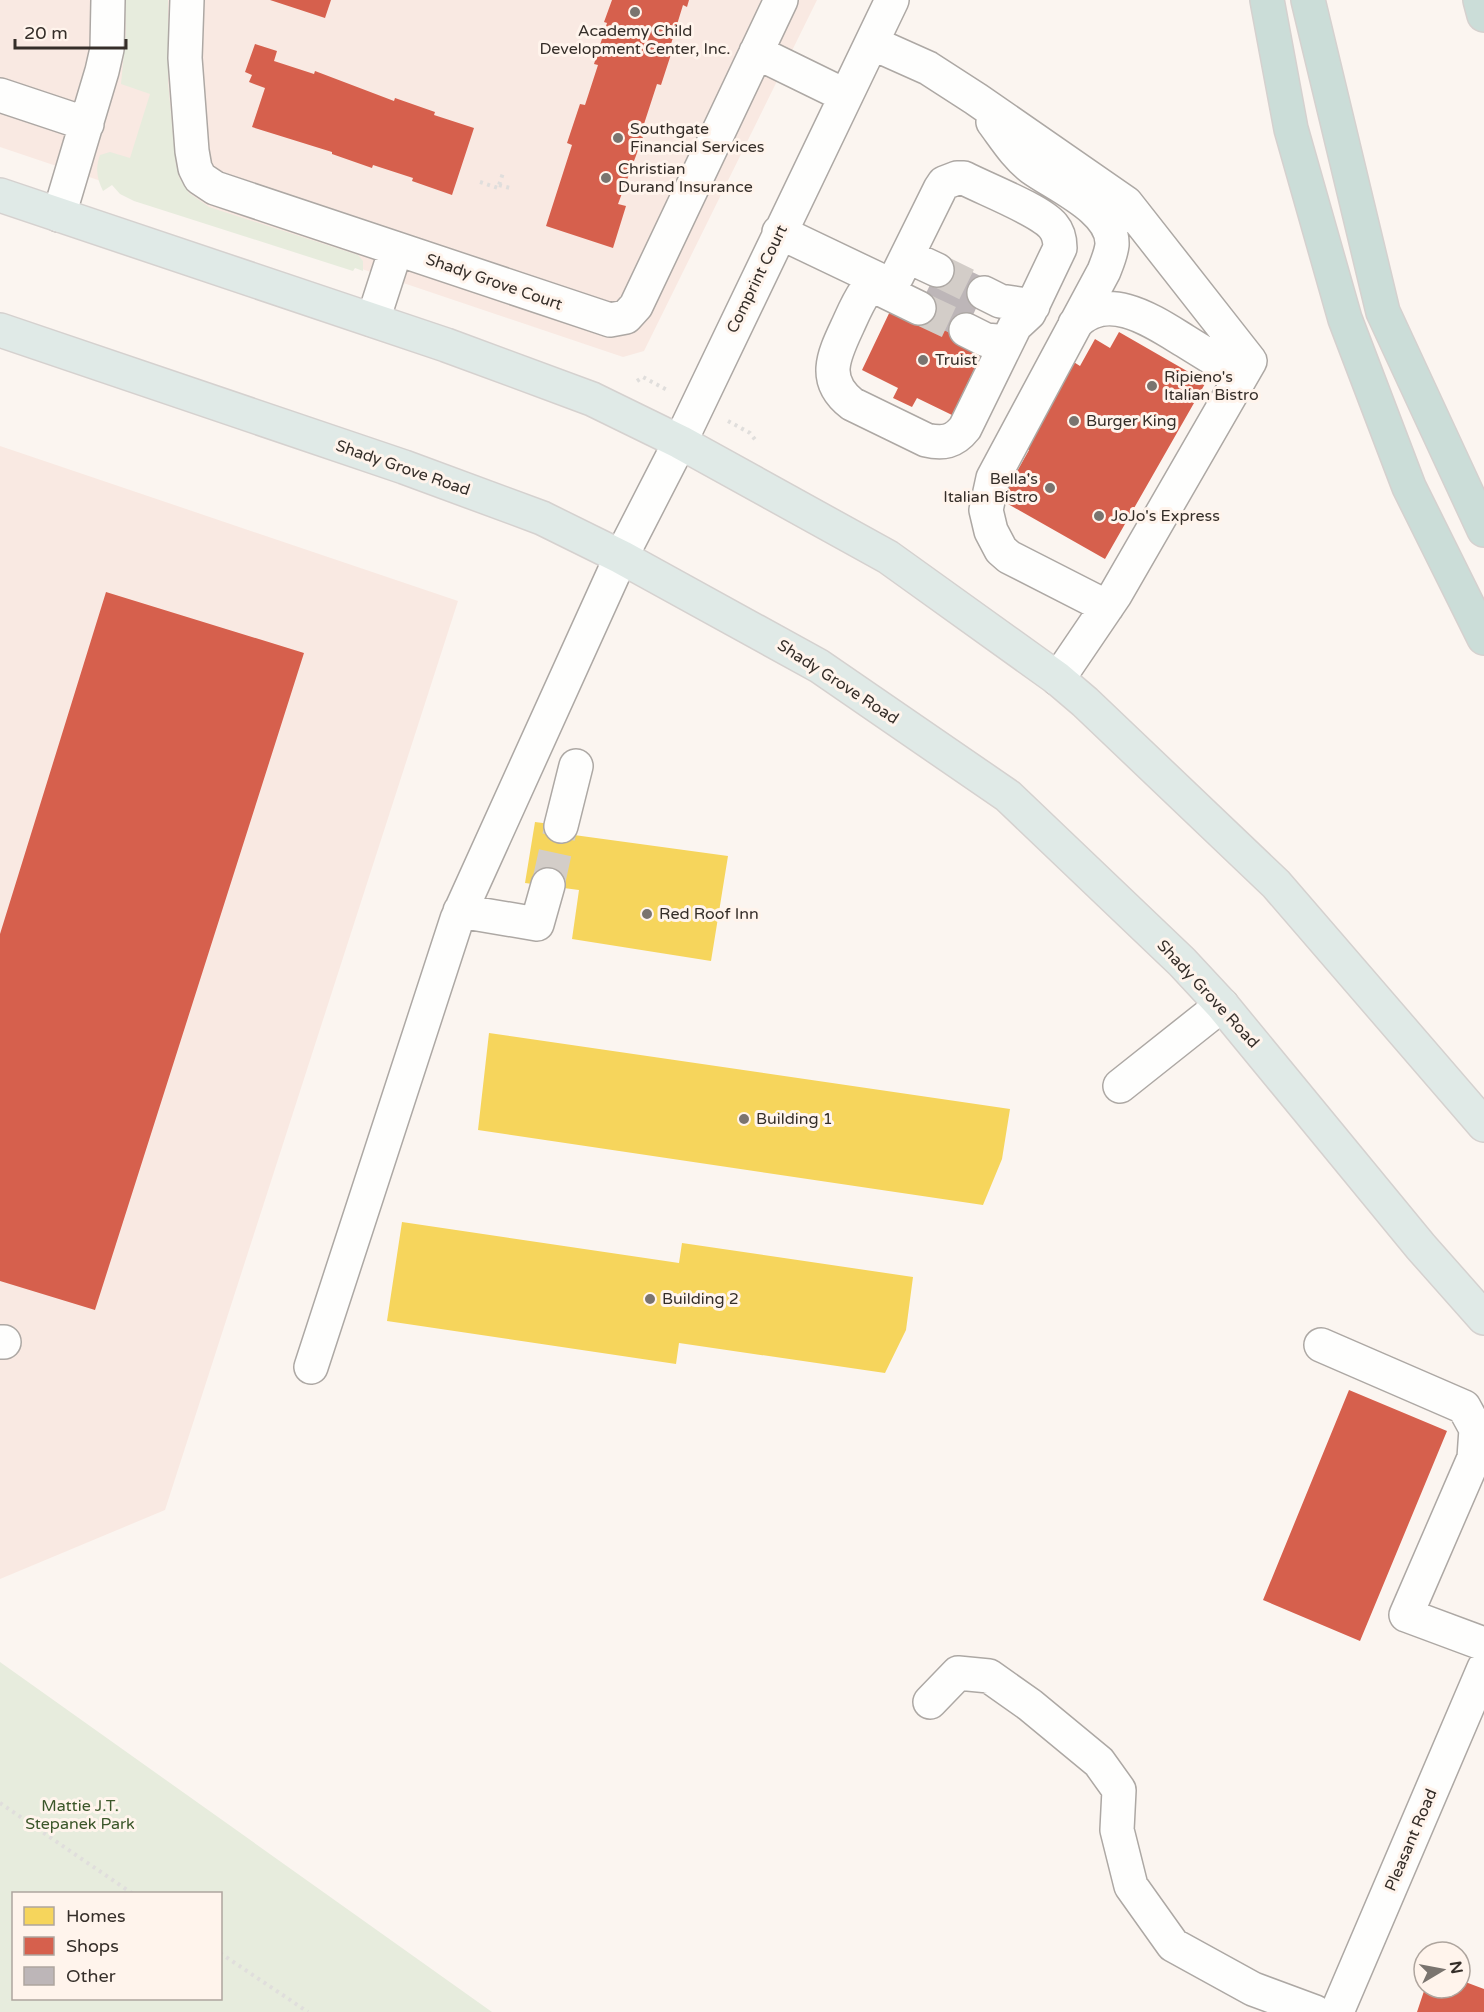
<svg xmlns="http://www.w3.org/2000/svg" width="1484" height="2012" viewBox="0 0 1484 2012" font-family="'Varela Round',sans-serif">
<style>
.commercial{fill:#f9e9e2}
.green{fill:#e7ecdd;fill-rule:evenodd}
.homes{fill:#f6d55c}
.shops{fill:#d6604d}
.building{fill:#bdb6b8}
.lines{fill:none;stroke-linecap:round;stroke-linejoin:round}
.minor-tunnel{stroke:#d3cdc8;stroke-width:33;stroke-dasharray:33 16;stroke-linecap:butt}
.minor-casing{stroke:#ada8a4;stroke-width:36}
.major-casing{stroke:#d5d1cf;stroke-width:36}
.highway-casing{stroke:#d5d1cf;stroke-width:36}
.path{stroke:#e0dedc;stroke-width:4;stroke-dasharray:3 4.5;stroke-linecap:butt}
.minor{stroke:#fefefd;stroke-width:33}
.major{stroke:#e0eae7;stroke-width:33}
.highway{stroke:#cbddd8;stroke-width:33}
.poi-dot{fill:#7a746f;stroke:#fff4ec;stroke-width:2}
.labels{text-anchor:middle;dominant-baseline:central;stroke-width:6;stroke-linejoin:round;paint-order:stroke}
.poi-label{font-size:16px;fill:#352e29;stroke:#fff4ec;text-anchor:start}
.street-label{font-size:16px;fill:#352e29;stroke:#fff4ec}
.park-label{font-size:16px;fill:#3b5629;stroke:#fff4ec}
</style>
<rect width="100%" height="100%" fill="#fbf5f0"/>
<path class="commercial" d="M0,0H817L644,351L623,357L0,147Z
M0,446L458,601L165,1510L0,1579Z"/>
<path class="green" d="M125,0H168V83L176,165L179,177L189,193L209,207L358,255L363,261V271L355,268L353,271L134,201L120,194L112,185L103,191C97,179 95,168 100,155L110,152L130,158L150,94L121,84L126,32Z
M0,1662L492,2012H0ZM14,1894H220V1998H14Z"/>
<path class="homes" d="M535,822L574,827V835L728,856L711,961L572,939L579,890L525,883Z
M489,1033L1010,1109L1002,1159L983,1205L478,1130Z
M402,1222L679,1263L682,1243L913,1277L906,1330L885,1373L679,1343L676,1364L387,1321Z"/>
<path class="shops" d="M270,0H331L325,18Z
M612,0H689L687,7L683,5L671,44L674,45L661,85L657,84L644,124L647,126L618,204L626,206L613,248L546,226L572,145L567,143L580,104L585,105L598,65L594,64L607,23L604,22Z
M255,44L277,51L274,61L314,74L315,71L394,101L395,98L435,112L434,115L474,128L452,195L412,181L413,178L373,165L372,168L332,154V152L252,127L265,88L249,82L252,75L245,72Z
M893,305L984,349L952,415L917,398L912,407L893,398L898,388L862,370Z
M1119,332L1206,382L1105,559L1001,500L1029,450L1020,445L1069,359L1080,366L1095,339L1110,348Z
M106,592L304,653L95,1310L0,1281V934Z
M1349,1390L1447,1431L1360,1641L1263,1600Z
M1460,1980L1484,1989V2012H1417L1425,1988H1460Z"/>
<path class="building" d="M943,258L989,280L962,339L915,316Z"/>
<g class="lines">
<path class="minor-tunnel" d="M937,270L984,293
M919,308L966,330
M548,885L561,826"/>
<g class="minor-casing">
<path id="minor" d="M187,0L185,58L192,151L195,168L200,178L215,188L610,320L626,317L636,306L781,0
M872,43L928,68L976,99L1126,203L1250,361L1115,595L1058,679
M756,52L846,96
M0,95L87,124
M993,122C1005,138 1016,156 1032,168C1057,186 1114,210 1112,245C1111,254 1107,263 1104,271L993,478L986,510L991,531L1001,550L1009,557L1107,607
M957,178H964C985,189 1040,210 1053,226C1059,233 1060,240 1060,248L1029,313L1015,326L965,428C954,442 943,444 926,440L852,404C821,380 834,355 848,325C853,314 858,302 865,292L892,281L897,276L940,189L944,183Z
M59,215L102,71L107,49L108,0
M779,232L886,283
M907,256L937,270
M876,287L919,308
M984,293L1000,301L1033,306
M373,320L396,249
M1075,324C1107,289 1154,322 1185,341C1204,353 1223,364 1241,376
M966,330L986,340L1007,342
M561,826L576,766
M460,911L537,924L548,885
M1120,1086L1222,1005
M0,1342H4
M1321,1345L1464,1407L1476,1429L1474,1458L1406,1615L1484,1644
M311,1367L457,919L621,557L680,442L892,0
M930,1702L958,1673L989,1676L1030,1705L1099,1762L1119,1790L1117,1830L1131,1886L1173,1945L1253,1989L1315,2012
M1337,2012L1484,1668"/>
</g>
<g class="major-casing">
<path id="major" d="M0,195L446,345L592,399L680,442L888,557L1058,679L1085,702L1276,884L1484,1125
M0,330L404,467L542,518L621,557L819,666L1008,796L1182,962L1222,1005L1421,1247L1484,1318"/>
</g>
<g class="highway-casing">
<path id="highway" d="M1267,0L1291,129L1345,319L1409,487L1484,638
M1308,0L1383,312L1484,530
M1480,0L1484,15"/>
</g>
<path class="path" d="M480,182L498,188L503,173
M499,185L510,188
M637,381L643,377L667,390
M728,421L750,433L757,442
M0,1803L133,1894
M220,1953L308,2012"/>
<use href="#minor" class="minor"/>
<use href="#major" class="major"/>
<use href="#highway" class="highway"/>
</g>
<g class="poi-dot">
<circle cx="635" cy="12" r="6"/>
<circle cx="618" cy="138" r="6"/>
<circle cx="606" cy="178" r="6"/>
<circle cx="923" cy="360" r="6"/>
<circle cx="1152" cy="386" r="6"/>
<circle cx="1074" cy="421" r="6"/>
<circle cx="1050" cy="488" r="6"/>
<circle cx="1099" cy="516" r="6"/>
<circle cx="647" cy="914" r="6"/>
<circle cx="744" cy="1119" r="6"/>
<circle cx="650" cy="1299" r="6"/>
</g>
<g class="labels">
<g class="poi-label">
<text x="635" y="31" text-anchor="middle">Academy Child<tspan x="635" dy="18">Development Center, Inc.</tspan></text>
<text x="630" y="129">Southgate<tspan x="630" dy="18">Financial Services</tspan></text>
<text x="618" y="169">Christian<tspan x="618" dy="18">Durand Insurance</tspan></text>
<text x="935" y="360">Truist</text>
<text x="1164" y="377">Ripieno's<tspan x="1164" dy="18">Italian Bistro</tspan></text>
<text x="1086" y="421">Burger King</text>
<text x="1038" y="479" text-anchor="end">Bella's<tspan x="1038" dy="18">Italian Bistro</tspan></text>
<text x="1111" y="516">JoJo's Express</text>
<text x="659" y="914">Red Roof Inn</text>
<text x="756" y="1119">Building 1</text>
<text x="662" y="1299">Building 2</text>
</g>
<g class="street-label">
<text transform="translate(757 279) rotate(-64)">Comprint Court</text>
<text transform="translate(494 282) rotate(19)">Shady Grove Court</text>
<text transform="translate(403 468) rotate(19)">Shady Grove Road</text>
<text transform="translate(838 682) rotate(33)">Shady Grove Road</text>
<text transform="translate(1208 994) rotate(47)">Shady Grove Road</text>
<text transform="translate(1411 1840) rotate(-67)">Pleasant Road</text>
</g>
<g class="park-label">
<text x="80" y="1806">Mattie J.T.<tspan x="80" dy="18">Stepanek Park</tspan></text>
</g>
</g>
<rect x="12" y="1892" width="210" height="108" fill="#fff4ec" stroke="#aea59e" stroke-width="1.5"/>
<rect x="24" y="1907" width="30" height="18" fill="#f6d55c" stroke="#aea59e" stroke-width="1.5"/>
<text x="66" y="1922" font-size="18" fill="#352e29">Homes</text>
<rect x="24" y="1937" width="30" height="18" fill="#d6604d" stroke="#aea59e" stroke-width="1.5"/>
<text x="66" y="1952" font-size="18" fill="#352e29">Shops</text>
<rect x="24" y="1967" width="30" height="18" fill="#bdb6b8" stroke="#aea59e" stroke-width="1.5"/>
<text x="66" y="1982" font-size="18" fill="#352e29">Other</text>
<g transform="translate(1442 1970) rotate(80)"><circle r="28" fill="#fff4ec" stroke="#aea59e" stroke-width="1.5"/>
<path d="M0-4.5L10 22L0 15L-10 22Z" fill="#7a746f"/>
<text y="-9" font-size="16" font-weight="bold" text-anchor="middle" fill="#352e29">N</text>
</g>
<path d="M15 39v9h111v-9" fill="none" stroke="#352e29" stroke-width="3"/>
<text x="24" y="39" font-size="18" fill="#352e29" stroke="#fff4ec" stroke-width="4.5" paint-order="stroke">20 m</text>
</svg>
